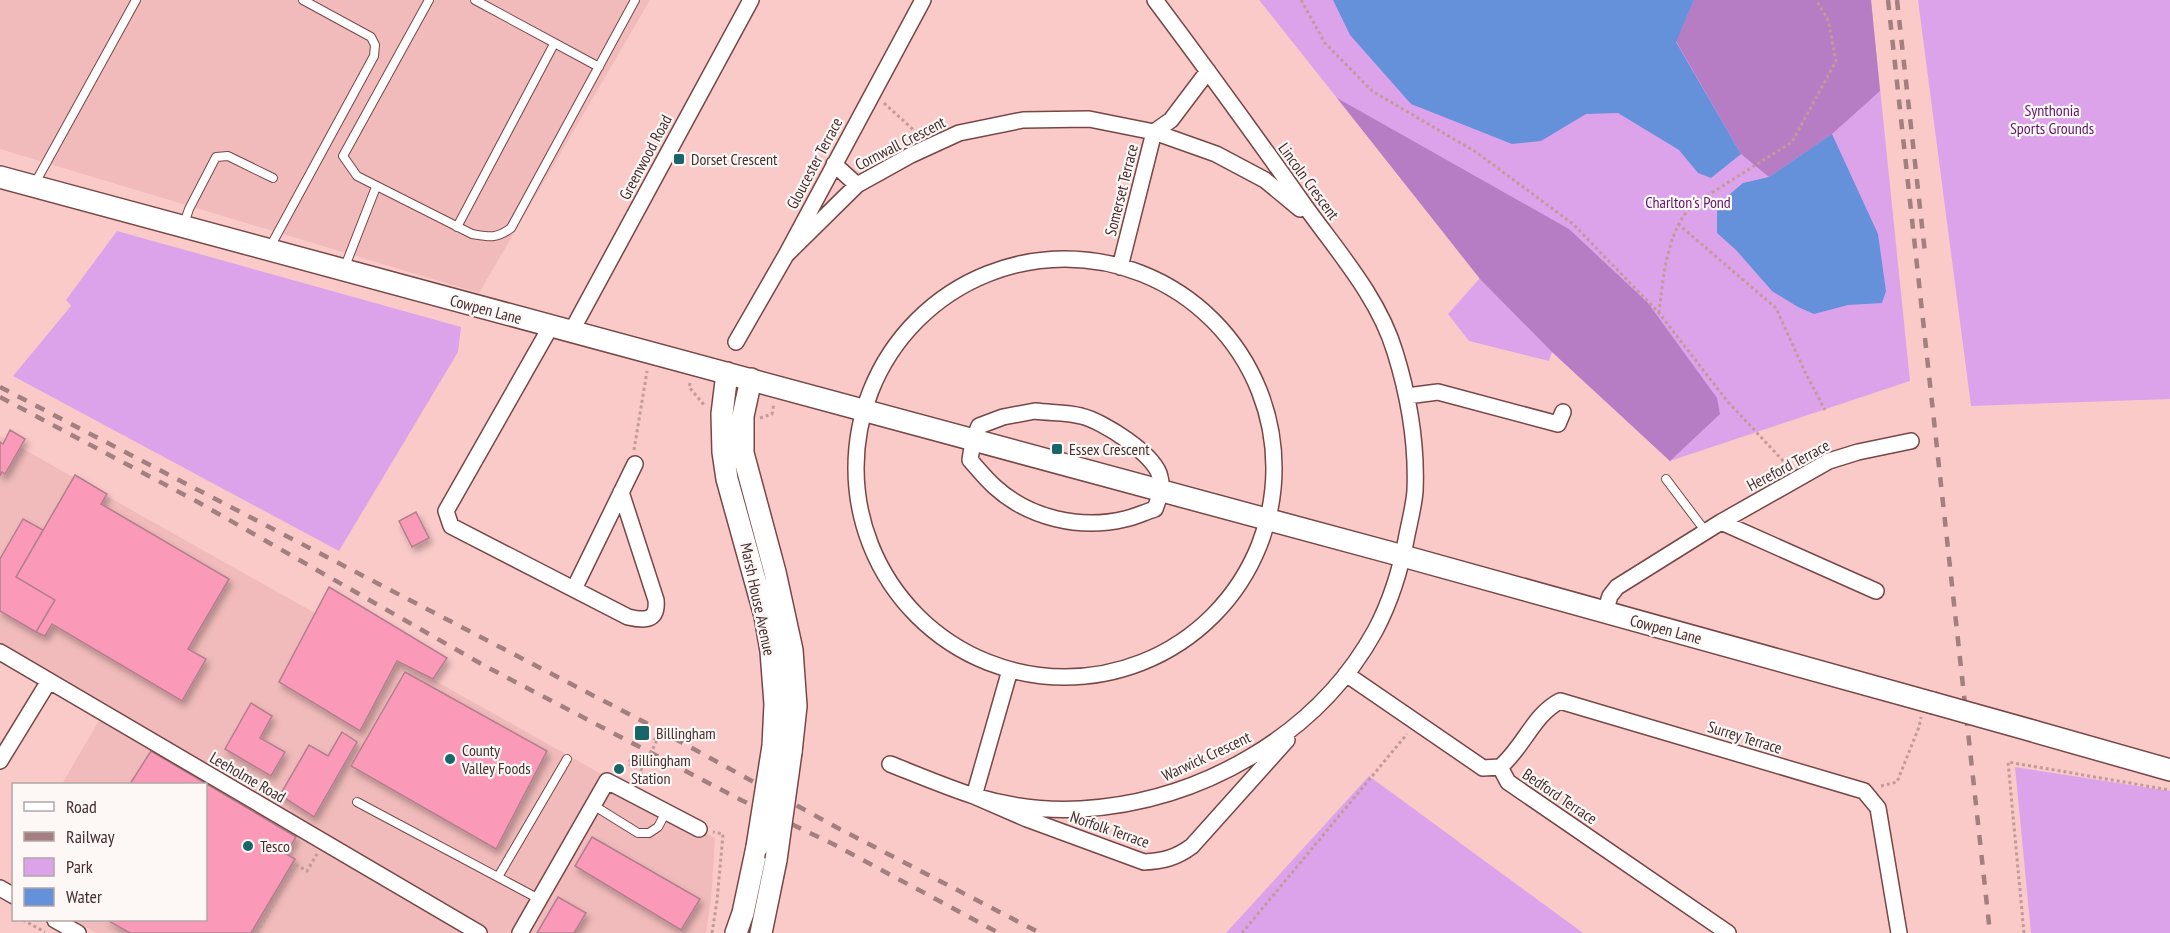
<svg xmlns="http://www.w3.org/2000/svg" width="2170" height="933" viewBox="0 0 2170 933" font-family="'PT Sans Narrow',sans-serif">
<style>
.built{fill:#f0bbba}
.green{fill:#dda3ea}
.forest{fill:#b77dc4}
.water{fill:#6591da}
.building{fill:#fa9ab8;stroke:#b37e8e;stroke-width:1.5;filter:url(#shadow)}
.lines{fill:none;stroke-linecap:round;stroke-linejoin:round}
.lane-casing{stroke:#784646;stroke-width:10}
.street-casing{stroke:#784646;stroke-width:18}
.secondary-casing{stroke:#784646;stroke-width:24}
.path{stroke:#c29a99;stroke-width:3;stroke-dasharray:3 3;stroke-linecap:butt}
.lane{stroke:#fff;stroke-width:8}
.street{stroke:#fff;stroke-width:15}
.secondary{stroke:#fff;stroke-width:21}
.rail{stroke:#a37f7f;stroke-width:4.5;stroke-dasharray:10 10;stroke-linecap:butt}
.secondary-bridge-casing{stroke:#784646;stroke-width:24;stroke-linecap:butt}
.path-bridge{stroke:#c29a99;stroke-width:3;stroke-dasharray:3 3;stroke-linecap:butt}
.secondary-bridge{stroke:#fff;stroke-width:21}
.poi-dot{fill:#18666a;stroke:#fdf7f6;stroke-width:2}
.labels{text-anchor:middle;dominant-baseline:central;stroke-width:4.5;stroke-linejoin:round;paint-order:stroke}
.park-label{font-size:16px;fill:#5e156c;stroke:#fdf7f6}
.street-label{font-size:16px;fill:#452e2e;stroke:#fdf7f6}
.poi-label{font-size:16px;fill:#452e2e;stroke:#fdf7f6;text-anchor:start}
</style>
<defs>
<filter id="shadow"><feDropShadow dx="3" dy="5" stdDeviation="3" flood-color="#0004"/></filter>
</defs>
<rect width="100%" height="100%" fill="#facac9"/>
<path class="built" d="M0,0H650L479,293L0,149Z
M0,436L715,838L711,900L706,933H96L74,920H206V784H62L108,705L0,646Z"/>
<path class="green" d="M1259,0H1871L1910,381L1670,461L1552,352L1549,361L1469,341L1448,314L1480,278Z
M1918,0H2170V399L1971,406Z
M117,231L461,327L458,352L339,551L13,376L71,306L66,300Z
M2015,767L2170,791V933H2031Z
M1369,776L1583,933H1584H1226Z"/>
<path class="forest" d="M1694,0H1871L1880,91L1832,134L1769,177L1741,154L1676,41Z
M1337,98L1569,229L1648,303L1717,398L1720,414L1670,461L1551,351L1480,279Z"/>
<path class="water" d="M1333,0H1694L1676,42L1741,154L1711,178L1698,173L1679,150L1618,113L1586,114L1541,141L1512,144L1411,104L1350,35Z
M1832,134L1878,234L1886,291L1882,303L1848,305L1814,314L1798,307L1772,291L1736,250L1717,233V205L1743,183L1769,177Z"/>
<path class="building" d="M10,430L25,439L5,474L2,472L0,476V442L3,444Z
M75,475L107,494L101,504L229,579L188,649L206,659L182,701L52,624L45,636L36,632L55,600L16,577Z
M416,512L429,538L412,547L399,521Z
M23,519L43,530L16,577L55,600L36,632L0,611V559Z
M329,587L447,658L433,679L397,661L360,731L279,682Z
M405,672L547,751L496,849L351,766Z
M251,703L272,716L260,738L285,752L271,776L225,749Z
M342,732L357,742L314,817L280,795L309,745L328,756Z
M151,751L296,837L286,854L295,859L251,933H130L107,920H206V784H130Z
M592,837L700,899L681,930L575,866Z
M558,897L586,913L574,933H537Z"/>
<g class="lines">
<g class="lane-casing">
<path id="lane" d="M429,0L343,156L357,176L472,234C490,237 496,239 511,228L635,0
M475,0L599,67
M34,185L136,0
M184,224L189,209L216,157L228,156L273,178
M457,227L554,44
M269,249L374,56L375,45L371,37L303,0
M344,269L376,187
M1666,479L1706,532
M357,802L539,899
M593,805L638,833H649L658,827L666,812
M498,877L567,759"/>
</g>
<g class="street-casing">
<path id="street" d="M834,164L857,185
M786,255L857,185L911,155L959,133L1023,120L1089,119L1154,132L1216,154L1265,180L1300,209
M856 468a209 209 0 1 1 418 0a209 209 0 1 1-418 0Z
M1120,267L1154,132L1171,120L1208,71
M551,326L446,511L451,526L628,617C645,621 658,621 656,600L621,492
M571,332L751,0
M736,342L786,255L923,0
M1407,396L1438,392L1558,424L1563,412
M1035,411C1050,413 1067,412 1081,416C1103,421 1156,455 1160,477C1163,488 1159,498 1155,509C1145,512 1135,517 1125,519C1080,530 1029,518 995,487C986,479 978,469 970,460L973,441L979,426L1003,417Z
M1721,522L1829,461L1858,452L1911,441
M574,589L635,464
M1605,612L1610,596L1617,587L1721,522L1876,591
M0,652L479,933
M1010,670L974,796L1027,819L1144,862C1163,861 1176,858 1192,846L1287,740
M1346,674L1483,768L1500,767
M0,761L49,681
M890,764C918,775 946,787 974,796C1008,806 1047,811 1081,809C1200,802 1317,736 1375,631C1391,601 1401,568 1407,535C1410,520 1414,505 1415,491C1417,444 1409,397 1395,352C1379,298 1338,252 1305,206C1256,137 1206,68 1155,0
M1500,767C1523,748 1534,714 1560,701L1864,791L1878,808L1899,933
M1500,767L1508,782L1728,933
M0,888L14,896
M55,920L78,933
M520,933L607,781L699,829"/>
</g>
<g class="secondary-casing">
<path id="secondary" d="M0,177L1403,556L1933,703
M727,373L722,414L723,452L727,479L765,616L771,651L775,704L773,746
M751,379L743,416V453L775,572L792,650L796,706L791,752
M2033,731L2170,770
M736,933L743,913L757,847
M761,933L776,860"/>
</g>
<path class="path" d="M1301,0L1325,43L1372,91L1476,152L1573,224L1659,313L1728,402L1788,466
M884,103L919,135
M1678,224L1776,308L1805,372L1825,410
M1659,313C1663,278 1667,228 1694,204L1792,142L1836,61L1828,20L1816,0
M690,383L689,387L705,406
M760,418L772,414L774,403
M634,450L647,371
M648,736L657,740
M637,780L643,770L628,764L631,759L645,765
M1881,786L1897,782L1919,727L1921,717
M23,920L45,932
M257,933L296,865L307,871L317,854
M712,933L717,901L723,834L713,832
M1242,933L1407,734
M2024,933L2008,762L2170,790"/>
<use href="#lane" class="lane"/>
<use href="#street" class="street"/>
<use href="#secondary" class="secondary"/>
<path class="rail" d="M1888,0L1990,933
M1897,0L1925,253
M0,387L648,724L836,827L1040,933
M0,397L196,501L485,666L741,800L833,844L999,933"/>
<g class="secondary-bridge-casing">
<path id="secondary-bridge" d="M1933,703L2033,731
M757,847L773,746
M776,860L791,752"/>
</g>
<path class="path-bridge" d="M645,765L657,740"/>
<use href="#secondary-bridge" class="secondary-bridge"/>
</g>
<g class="poi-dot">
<rect x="673" y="153" width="12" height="12" rx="3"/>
<rect x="1051" y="443" width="12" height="12" rx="3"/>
<rect x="634" y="725" width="16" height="16" rx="3"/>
<circle cx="450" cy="759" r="6"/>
<circle cx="619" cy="769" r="6"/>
<circle cx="248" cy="846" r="6"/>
</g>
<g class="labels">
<g class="park-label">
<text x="2052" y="110">Synthonia<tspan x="2052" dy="18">Sports Grounds</tspan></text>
<text x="1688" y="202">Charlton's Pond</text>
</g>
<g class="street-label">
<text transform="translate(900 143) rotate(-27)">Cornwall Crescent</text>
<text transform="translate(645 157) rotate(-62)">Greenwood Road</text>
<text transform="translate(814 163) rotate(-62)">Gloucester Terrace</text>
<text transform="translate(1309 181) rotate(54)">Lincoln Crescent</text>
<text transform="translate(1121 190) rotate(-76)">Somerset Terrace</text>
<text transform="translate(486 309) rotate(15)">Cowpen Lane</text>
<text transform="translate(1788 465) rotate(-28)">Hereford Terrace</text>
<text transform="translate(758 599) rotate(78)">Marsh House Avenue</text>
<text transform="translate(1666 629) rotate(15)">Cowpen Lane</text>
<text transform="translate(1745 737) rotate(17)">Surrey Terrace</text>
<text transform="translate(1206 756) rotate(-25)">Warwick Crescent</text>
<text transform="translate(248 777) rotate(30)">Leeholme Road</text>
<text transform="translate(1560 796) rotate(34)">Bedford Terrace</text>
<text transform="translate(1110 829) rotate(19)">Norfolk Terrace</text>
</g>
<g class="poi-label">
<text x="691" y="159">Dorset Crescent</text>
<text x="1069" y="449">Essex Crescent</text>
<text x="656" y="733">Billingham</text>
<text x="462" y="750">County<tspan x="462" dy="18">Valley Foods</tspan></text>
<text x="631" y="760">Billingham<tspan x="631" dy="18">Station</tspan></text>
<text x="260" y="846">Tesco</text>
</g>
</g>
<rect x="12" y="783" width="195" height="138" fill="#fdf7f6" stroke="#b3a7a6" stroke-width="1.5"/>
<rect x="24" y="802" width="30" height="9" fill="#ffffff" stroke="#b3a7a6" stroke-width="1.5"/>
<text x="66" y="813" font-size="18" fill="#452e2e">Road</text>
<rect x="24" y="832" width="30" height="9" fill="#a37f7f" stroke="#b3a7a6" stroke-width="1.5"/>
<text x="66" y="843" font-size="18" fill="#452e2e">Railway</text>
<rect x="24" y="858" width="30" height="18" fill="#dda3ea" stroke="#b3a7a6" stroke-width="1.5"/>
<text x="66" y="873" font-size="18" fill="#452e2e">Park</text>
<rect x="24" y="888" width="30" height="18" fill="#6591da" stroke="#b3a7a6" stroke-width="1.5"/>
<text x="66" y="903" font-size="18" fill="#452e2e">Water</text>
</svg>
